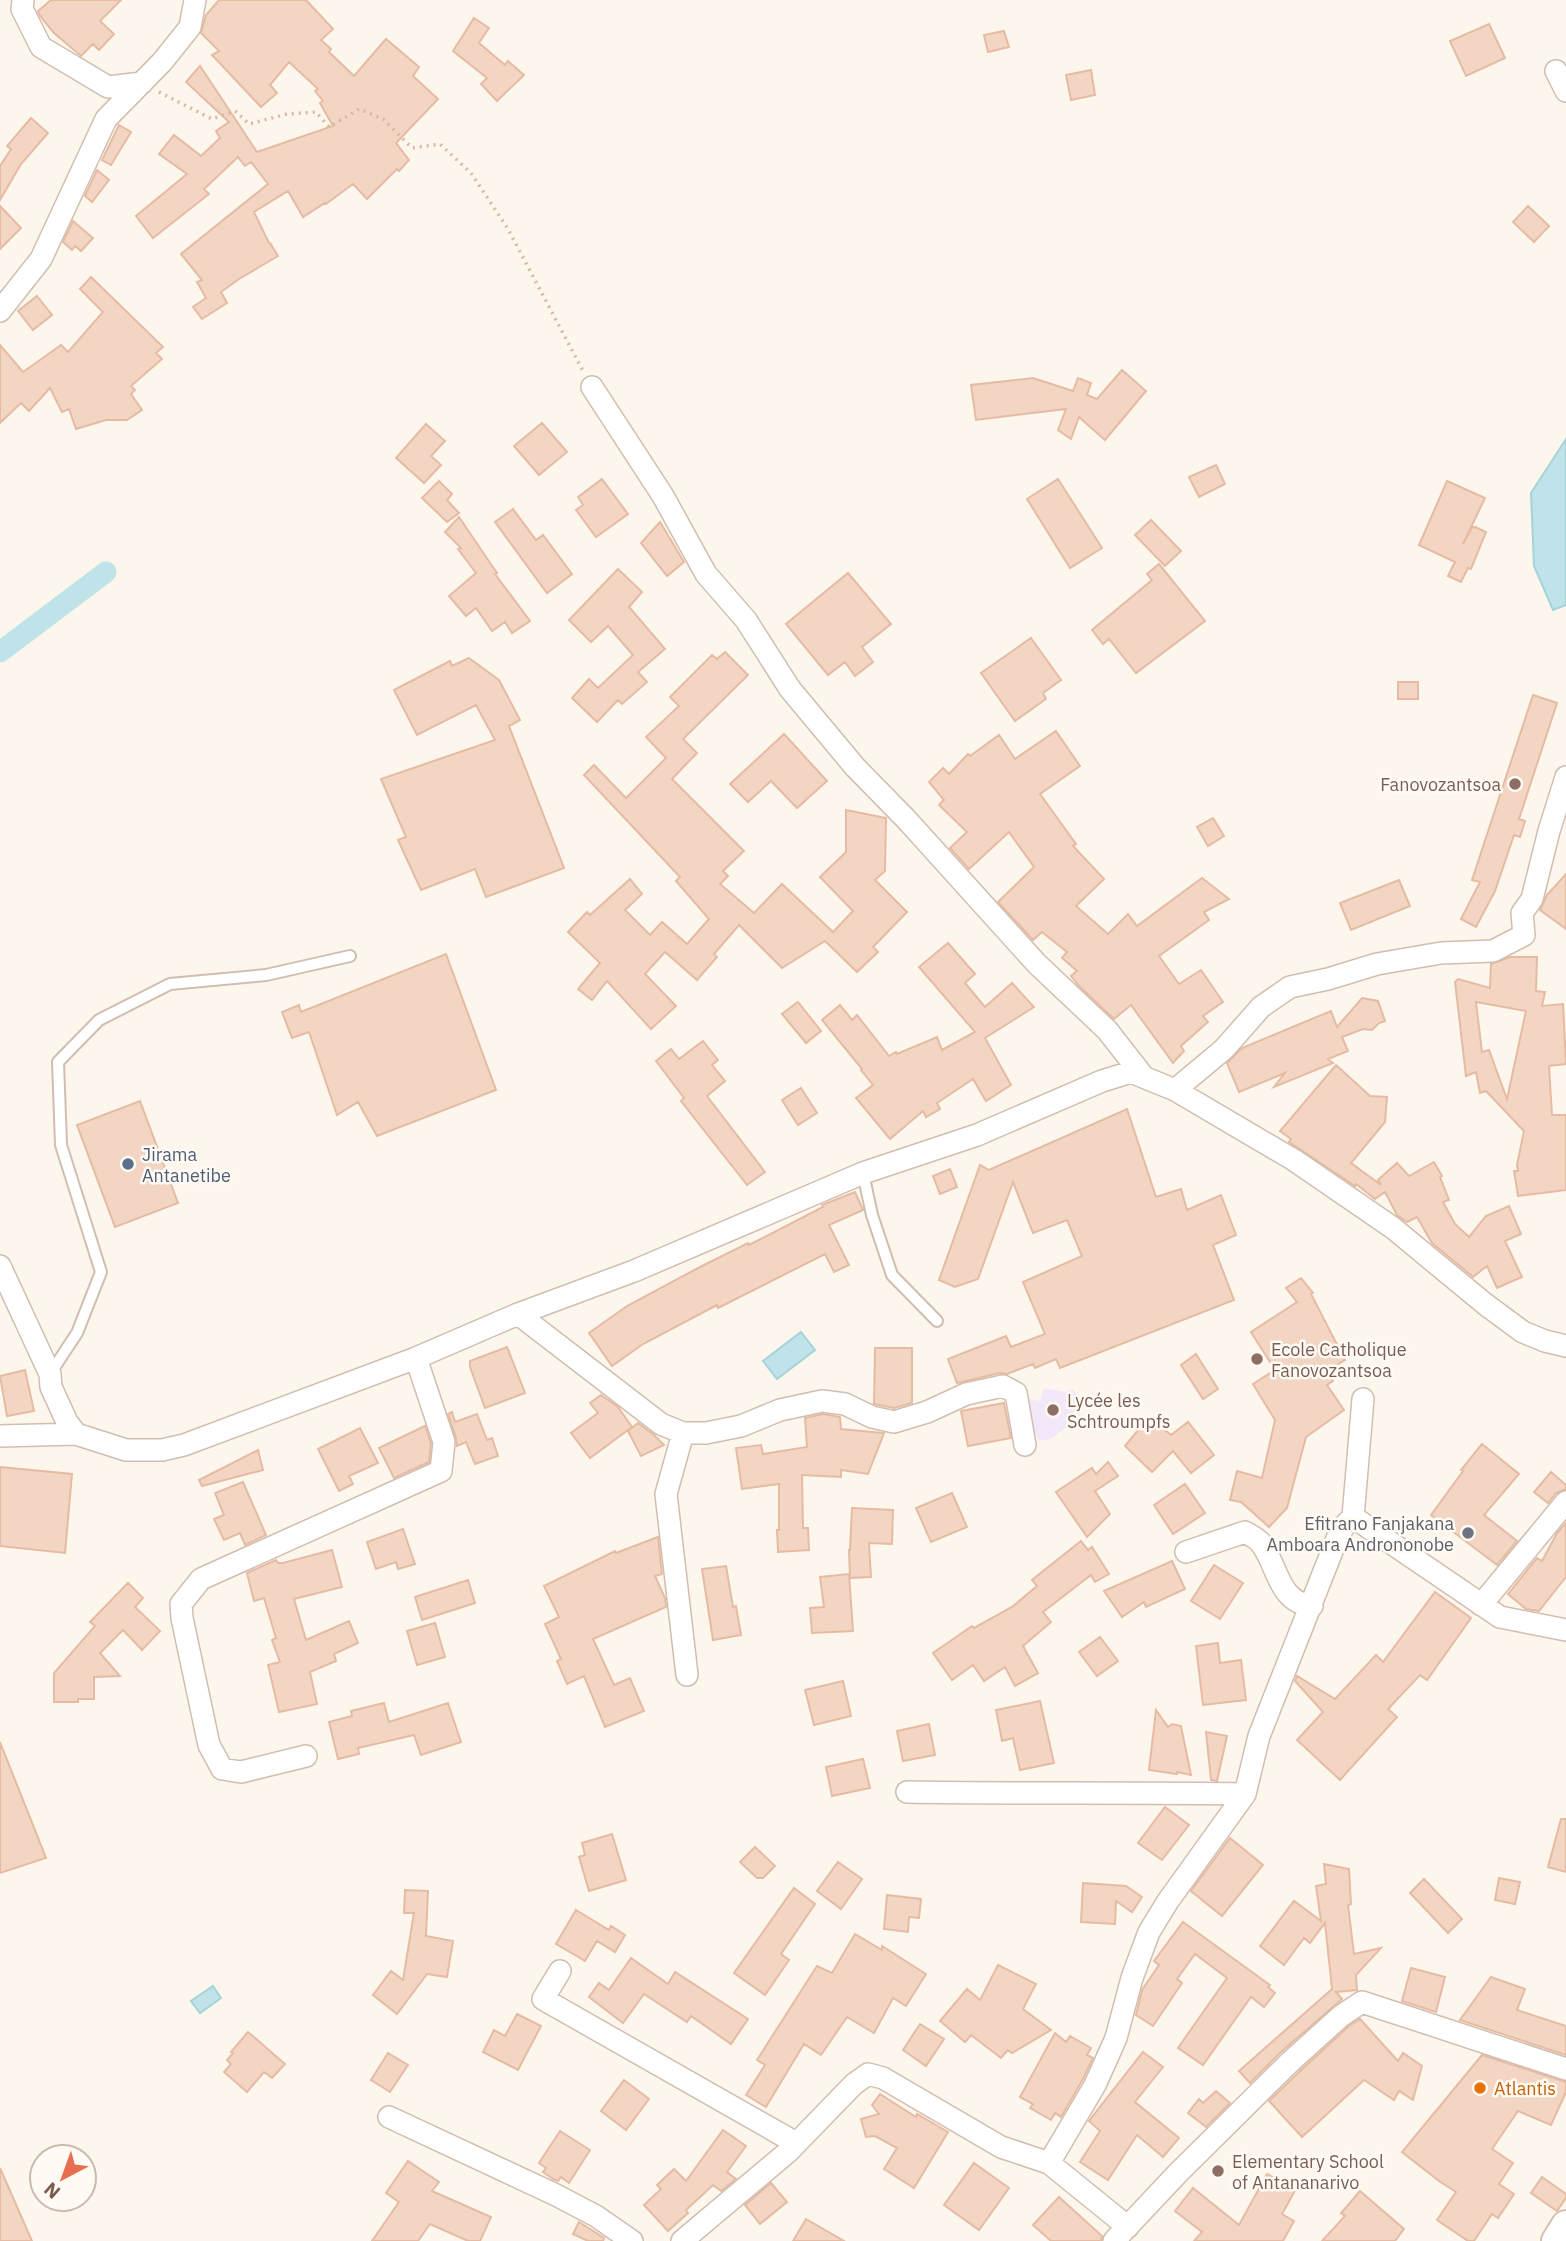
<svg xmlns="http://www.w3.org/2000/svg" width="1566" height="2241" viewBox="0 0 1566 2241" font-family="'IBM Plex Sans',sans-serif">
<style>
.education{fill:#f3e8fa}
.water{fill:#bfe3e8;stroke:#a5d3da;stroke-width:2}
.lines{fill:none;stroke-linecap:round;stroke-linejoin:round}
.canal{stroke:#bfe3e8;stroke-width:21}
.building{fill:#f3d5c3;stroke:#e6bba3;stroke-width:2;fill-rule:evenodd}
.lane-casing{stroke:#d1beb0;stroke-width:14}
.street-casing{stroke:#d1beb0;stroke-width:24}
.secondary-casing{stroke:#d6c0b0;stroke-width:32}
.path{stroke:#d9b8a5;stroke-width:3.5;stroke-dasharray:2 5;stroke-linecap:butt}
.lane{stroke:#fff;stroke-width:10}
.street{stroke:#fff;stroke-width:21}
.secondary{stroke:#fff;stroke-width:28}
.education-dot{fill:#8d6e63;stroke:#fffaf3;stroke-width:2.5}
.service-dot{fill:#5c6f8a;stroke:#fffaf3;stroke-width:2.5}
.worship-dot{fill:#6b7280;stroke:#fffaf3;stroke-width:2.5}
.food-dot{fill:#e8710a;stroke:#fffaf3;stroke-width:2.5}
.labels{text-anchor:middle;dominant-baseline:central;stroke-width:5;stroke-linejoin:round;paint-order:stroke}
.education-label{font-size:18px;fill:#785e54;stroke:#fffaf3;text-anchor:start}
.service-label{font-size:18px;fill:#4e5e75;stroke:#fffaf3;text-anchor:start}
.worship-label{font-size:18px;fill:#5b616d;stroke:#fffaf3;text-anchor:end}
.food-label{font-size:18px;fill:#c56008;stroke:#fffaf3;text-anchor:start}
</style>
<rect width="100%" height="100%" fill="#fdf6ec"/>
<path class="education" d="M1044,1388L1065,1392L1073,1389L1081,1402L1075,1407L1081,1416L1051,1439L1039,1441L1030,1421L1029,1399L1040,1401Z"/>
<path class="water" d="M1566,439V605L1553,610L1534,566L1531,493Z
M801,1332L815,1350L777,1379L763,1361Z
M213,1986L221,1998L200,2013L191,2001Z"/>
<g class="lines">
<path class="canal" d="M0,652L106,572"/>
</g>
<path class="building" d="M51,0H121L100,21L114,34L99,50L93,44L81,56L54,33L40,16L38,11Z
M219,0H306L333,29L321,40L331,49L329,52L354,76L386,39L419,67L413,76L438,99L396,143L409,160L399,171L397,169L367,199L353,184L326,204L325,203L303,217L288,191L254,212L269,243H270L278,256L239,279L221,292L227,303L202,319L193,307L206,298L197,282L202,280L181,254L268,184L251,162L245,166L238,157L204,189L209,194L153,238L136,216L187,174L159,154L174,135L201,156L220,138L216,131L229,122L186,82L200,66L257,152L333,126L320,103L323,101L315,91L318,89L289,62L270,85L277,93L261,107L212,55L219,51L201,33L206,15Z
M474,18L489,28L479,43L505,65L508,61L524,75L497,101L481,84L487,78L453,51Z
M1489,24L1505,58L1466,76L1450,41Z
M1004,31L1009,47L988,52L984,35Z
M1091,70L1095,95L1071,100L1066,75Z
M31,118L48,133L21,164L0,200V166L11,149L7,146Z
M119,125L131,132L111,165L102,160Z
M97,170L109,180L92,202L85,196Z
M0,206L21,228L0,249Z
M1528,206L1549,226L1534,242L1513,222Z
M73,221L93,238L81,251L75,246L72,250L63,242Z
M91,277L163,347L156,353L162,359L131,386L135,390L131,394L142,410L127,420H106L76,429L69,409L62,412L50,388L29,411L21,403L0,423V345L23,372L61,345L68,352L103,312L80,289Z
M37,296L52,315L33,330L18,311Z
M1122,370L1146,391L1105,440L1079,417L1071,439L1058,430L1066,409L976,420L971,385L1033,378L1073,391L1078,378L1091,383L1087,395L1097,399Z
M542,423L567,452L539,475L514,446Z
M426,424L445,441L431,456L441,465L424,483L396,458Z
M1216,465L1225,484L1199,497L1189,477Z
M602,479L628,514L596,537L576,510L583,505L578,497Z
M1058,479L1102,548L1070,568L1027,499Z
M439,481L452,494L447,500L459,513L447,522L422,498Z
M1447,481L1485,498L1463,544L1473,526L1486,532L1471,569L1468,568L1461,582L1448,576L1455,562L1419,545Z
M513,509L536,540L543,535L572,574L547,593L495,522Z
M459,517L497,573L495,574L530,621L512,633L505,622L492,631L476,608L466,616L449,596L476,573L458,549L461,548L445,532Z
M1151,520L1181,551L1165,566L1135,535Z
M660,522L684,562L667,576L641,543Z
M1159,564L1205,621L1136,673L1109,639L1103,644L1092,630L1152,580L1147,574Z
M618,569L642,592L629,607L665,649L638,672L647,682L622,704L618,700L597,722L572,698L589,679L598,688L633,655L608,626L591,642L569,620Z
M848,573L891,624L862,647L873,662L855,676L845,662L828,675L786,624Z
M1031,638L1061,680L1043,693L1046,699L1015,721L981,673Z
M725,652L748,675L683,739L697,753L672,779L744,851L723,871L728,876L720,884L754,913L782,884L833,932L853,911L820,877L846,852V810L886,818L885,871L875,880L907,912L873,947L878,952L857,972L825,941L782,968L739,925L714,954L717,957L697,980L665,952L645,974L676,1006L651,1029L607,981L592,1000L578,989L600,963L568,932L587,912L590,915L630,879L642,894L625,910L650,935L662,922L687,944L709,919L676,881L680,877L584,775L594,765L626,798L666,758L646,737L679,706L670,697L712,655L717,659Z
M469,658L499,680L520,720L509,726L564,868L486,897L475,869L421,890L398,840L406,837L381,779L495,740L476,705L417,735L394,690L450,661L452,666Z
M1398,682H1418V699H1398Z
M1533,695L1557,703L1519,819L1525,821L1520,837L1514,835L1495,891L1476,927L1461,919L1480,882L1472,880Z
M1056,731L1080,766L1040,794L1076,844L1073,846L1104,879L1076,906L1108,934L1128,914L1137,926L1202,878L1229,899L1204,912L1209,920L1159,956L1179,984L1201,970L1223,1002L1203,1016L1208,1022L1181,1046L1184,1051L1173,1063L1131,1005L1114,1019L1079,986L1071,976L1077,971L1062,958L1067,952L1042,932L1033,940L998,902L1034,867L1009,832L969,869L950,848L967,832L939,805L944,800L929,782L943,768L949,774L968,754L970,756L999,735L1015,759Z
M784,734L827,781L797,808L771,781L748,802L730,784Z
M1213,818L1224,836L1208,846L1197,827Z
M1566,874V929L1540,910L1547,895Z
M1399,880L1410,906L1351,930L1340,903Z
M948,943L975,974L965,983L985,1007L1012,983L1034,1007L985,1038L1011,1085L986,1101L973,1079L937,1103L940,1109L926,1117L923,1111L890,1139L856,1098L873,1085L861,1070L862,1069L822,1020L840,1005L852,1020L857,1015L889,1056L896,1052L897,1054L937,1037L942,1050L975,1032L919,967Z
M446,954L496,1090L377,1136L358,1102L337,1115L309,1032L292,1038L282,1012L299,1005L301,1012Z
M1510,957H1537L1536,991L1545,992L1542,1006L1563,1004L1566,1064L1549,1066L1552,1115H1566V1190L1518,1196L1514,1171H1518L1517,1165L1524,1131L1486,1091L1480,1093L1476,1072L1466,1076L1455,982L1458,979L1490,988L1491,964ZM1476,1002L1526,1011L1507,1099L1489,1050L1482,1052Z
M1362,998L1378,1001L1385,1021L1379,1023L1372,1030L1363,1029L1342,1037L1348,1051L1328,1059L1333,1063L1274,1087L1285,1073L1239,1092L1227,1063L1242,1048L1331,1011L1337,1027Z
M798,1002L821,1031L806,1043L782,1014Z
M703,1041L718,1060L712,1065L725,1081L707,1096L765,1172L747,1185L681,1101L684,1098L656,1061L671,1049L679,1059Z
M1336,1065L1370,1096L1387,1097L1385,1122L1351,1163L1381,1185L1378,1180L1397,1163L1409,1176L1434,1162L1442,1176L1440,1177L1449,1200L1443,1202L1455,1224L1469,1237L1486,1216L1509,1206L1521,1234L1505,1241L1522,1277L1497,1288L1487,1266L1473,1277L1432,1243L1417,1217L1407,1222L1397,1215L1385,1192L1375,1199L1356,1184L1355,1186L1289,1142L1291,1139L1280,1131Z
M801,1088L817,1113L798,1125L782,1100Z
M140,1101L178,1203L115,1227L77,1125Z
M1127,1109L1156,1197L1181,1189L1187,1210L1221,1195L1236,1235L1213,1245L1234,1300L1060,1368L1056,1359L1035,1368L1033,1364L1007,1374L1000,1373L957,1383L948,1359L1006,1336L1011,1347L1045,1334L1023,1282L1082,1256L1067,1220L1033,1233L1013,1182L978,1279L955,1287L939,1280L980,1165L989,1170Z
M950,1169L957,1187L940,1194L933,1176Z
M855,1192L863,1210L829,1225L849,1265L834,1272L825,1254L718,1308L717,1305L643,1344L612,1366L589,1333L627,1306L698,1268L748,1243L749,1245L823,1207L822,1205Z
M1301,1278L1313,1293L1311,1294L1345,1360L1326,1371L1333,1381L1327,1385L1344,1410L1306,1437L1287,1508L1269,1527L1241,1502L1230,1500L1237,1471L1262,1478L1275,1420L1253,1384L1275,1370L1251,1332L1297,1302L1286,1288Z
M507,1347L525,1393L485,1408L470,1367V1361Z
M875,1348H912V1403L894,1408L874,1404Z
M1196,1354L1218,1389L1203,1399L1181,1365Z
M25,1370L34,1411L7,1416L0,1376Z
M601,1395L618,1407L632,1427L590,1458L571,1433L598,1413L590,1403Z
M1004,1403L1011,1438L968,1446L961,1411Z
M452,1412L455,1422L477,1414L487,1440L492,1438L498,1456L475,1464L466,1442L457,1446L456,1438L448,1414Z
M823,1414L840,1417L841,1429L884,1433L868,1474L841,1470V1477L802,1475L803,1528H808L809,1550L778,1552L777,1530H779V1484L742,1489L736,1448L761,1445L763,1454L807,1447L805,1418Z
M1149,1417L1171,1435L1188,1422L1214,1455L1191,1473L1173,1451L1152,1472L1125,1446Z
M638,1423L654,1435L664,1445L641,1456L628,1431Z
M425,1426L431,1443L429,1462L394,1478L379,1448Z
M360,1428L378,1463L349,1476L353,1484L339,1491L318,1449Z
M1482,1444L1519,1474L1484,1515L1517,1541L1497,1565L1431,1515L1463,1471L1461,1470Z
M258,1450L263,1470L202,1486L199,1480Z
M1108,1462L1118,1476L1095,1491L1110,1514L1087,1537L1056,1492L1092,1468L1096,1474Z
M0,1467L72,1474L65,1553L0,1546Z
M1551,1472L1566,1485V1489L1556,1493L1548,1503L1534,1492Z
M243,1482L266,1535L245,1545L240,1533L224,1540L214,1519L224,1515L215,1493Z
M1185,1484L1205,1513L1173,1534L1154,1505Z
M952,1493L967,1527L931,1542L916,1508Z
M852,1508L893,1510L892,1544L869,1543L871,1577L850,1578L849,1550H850Z
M1566,1523V1577L1539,1611L1526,1609L1508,1594L1537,1558L1542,1561L1557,1533Z
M403,1529L415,1564L398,1569L396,1562L376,1569L367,1542Z
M658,1537L662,1574L655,1576L665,1598L666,1607L593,1639L614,1685L630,1678L644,1711L605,1727L584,1676L567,1684L557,1661L561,1659L545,1624L559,1617L544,1586L615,1551L616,1553Z
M1081,1541L1088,1550L1092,1547L1109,1574L1095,1582L1091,1575L1043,1612L1051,1622L1023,1646L1038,1673L1015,1686L1005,1667L984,1681L973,1665L952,1680L933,1653L972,1626L974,1628L1012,1607L1037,1586L1032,1580Z
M332,1550L342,1587L294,1599L306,1640L349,1621L358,1643L334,1654L336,1661L310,1672L317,1704L279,1712L268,1665L280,1662L272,1640L276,1638L264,1598L254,1601L247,1573L276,1560L278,1563H283Z
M1172,1561L1185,1589L1146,1607L1144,1602L1122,1617L1104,1591Z
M1214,1565L1243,1583L1220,1619L1191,1601Z
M726,1566L733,1607L736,1606L741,1635L713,1640L702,1569Z
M849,1574L853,1631L812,1633L810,1608L824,1607L820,1577Z
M468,1580L475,1603L422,1620L415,1597Z
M128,1583L143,1598L135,1607L160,1631L142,1650L123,1630L100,1653L120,1676L94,1677V1699H78V1702H54V1673L95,1626L90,1622Z
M1435,1592L1471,1618L1427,1680L1420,1675L1388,1709L1397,1717L1340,1780L1297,1740L1323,1712L1295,1681L1297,1676L1335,1699L1376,1655L1383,1662Z
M435,1623L445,1657L417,1665L407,1631Z
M1100,1637L1118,1661L1097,1676L1079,1652Z
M1218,1643L1220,1663L1241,1660L1246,1700L1203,1705L1196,1646Z
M843,1681L851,1716L814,1725L805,1690Z
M1040,1701L1054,1763L1020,1770L1013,1738L1002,1741L996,1710Z
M384,1703L389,1722L448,1703L461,1742L421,1755L414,1735L358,1748L359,1754L338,1759L329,1722L352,1716L351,1711Z
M1156,1710L1168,1727L1172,1724L1181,1726L1191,1775L1177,1772V1774L1149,1770Z
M929,1724L935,1755L903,1761L897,1731Z
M1206,1732L1227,1736L1217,1781L1211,1780Z
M0,1742L46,1858L0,1873Z
M863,1759L870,1788L832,1796L826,1767Z
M1165,1807L1189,1825L1162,1860L1138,1843Z
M1561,1819H1566V1872L1548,1867Z
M612,1834L626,1880L589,1891L579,1857L585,1855L582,1843Z
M1230,1838L1263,1865L1222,1916L1191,1891Z
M755,1847L775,1866L763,1878H757L740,1862Z
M838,1862L862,1879L841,1909L817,1891Z
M1324,1864L1349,1869L1351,1904L1348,1905L1354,1954L1381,1948L1356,1975L1357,1990L1336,1992L1342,1999L1281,2052L1250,2083L1239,2071L1332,1989L1325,1923L1310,1943L1304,1938L1284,1965L1260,1946L1294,1901L1321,1921L1316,1886L1326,1884Z
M1499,1878L1520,1882L1515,1904L1495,1900Z
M1424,1879L1462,1919L1448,1933L1410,1893Z
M1083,1883L1126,1886L1142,1897L1132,1912L1116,1901L1115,1924L1081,1922Z
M794,1888L815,1904L781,1954L789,1960L765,1995L734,1973Z
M405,1890L428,1891L426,1936L453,1941L447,1977L427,1974L397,2014L373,1995L391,1971L403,1980L414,1913H404Z
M887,1895L921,1899L919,1918L909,1917L908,1932L884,1929Z
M576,1910L609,1930L611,1926L625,1935L615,1952L597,1941L585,1961L556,1944Z
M1183,1922L1270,1985L1268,1987L1275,1993L1264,2007L1251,1997L1203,2065L1178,2048L1227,1978L1195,1954L1177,1979L1182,1983L1153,2026L1136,2015L1142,1990L1159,1965L1154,1961Z
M855,1934L882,1950V1946L926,1974L906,2006L893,1998L874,2033L847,2017L821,2055L804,2044L766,2107L746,2095L765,2065L757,2060L817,1966L832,1973Z
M631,1958L668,1984L675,1972L748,2019L731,2044L691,2016L687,2022L644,1994L623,2023L589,1997L599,1983L609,1990Z
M998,1965L1036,1984L1023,2009L1051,2030L1012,2053L1008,2050L1001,2058L971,2035L965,2042L940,2021L967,1989L980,2000Z
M1411,1968L1445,1977L1436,2012L1402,2001Z
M1491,1977L1525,1989L1517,2010L1566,2026V2055L1460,2020Z
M517,2014L541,2026L518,2070L483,2052L494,2030L505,2036Z
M1360,2019L1398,2061L1403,2053L1422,2066L1413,2100L1399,2091L1394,2100L1364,2080L1302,2137L1269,2101L1299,2072L1349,2026Z
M920,2024L944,2039L926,2066L903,2050Z
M248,2032L285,2064L272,2078L264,2072L247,2092L224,2072L231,2064L227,2060L233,2053L231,2052Z
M1055,2033L1066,2042L1070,2036L1091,2048L1087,2055L1093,2058L1083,2079L1061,2117L1055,2113L1051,2120L1030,2108L1033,2104L1020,2097Z
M1143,2052L1163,2067L1135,2102L1179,2138L1163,2157L1137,2135L1108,2180L1080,2162L1100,2131L1089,2121Z
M388,2053L408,2065L390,2092L371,2080Z
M1482,2055L1566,2082V2092L1551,2125L1518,2111L1492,2149L1513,2163L1499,2184L1514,2194L1498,2218L1492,2214L1474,2241H1468L1437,2220L1456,2192L1439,2181L1402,2152Z
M624,2080L649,2099L626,2130L601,2111Z
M1216,2091L1230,2103L1206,2127L1188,2113L1199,2099L1203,2103Z
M880,2094L916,2117L917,2114L948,2132L914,2188L884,2169L897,2148L875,2136L866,2137L861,2119L879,2114L872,2105Z
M723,2130L746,2146L727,2172L736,2179L721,2191L713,2185L686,2210L688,2213L668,2231L644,2205L661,2189L657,2185L674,2169L686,2181Z
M560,2131L590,2150L569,2183L561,2177L558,2181L553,2179L543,2172L546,2168L539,2163Z
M408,2161L439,2182L432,2191L491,2217L480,2241H468L430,2224L418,2241H372L399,2202L386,2193Z
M974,2163L1009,2188L979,2230L944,2205Z
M0,2168L32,2241H0Z
M1267,2174L1296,2189L1282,2214L1294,2221L1283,2241H1194L1202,2232L1175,2211L1193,2188L1239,2225Z
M1542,2177L1566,2194V2198L1557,2211L1531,2193Z
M771,2183L787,2202L760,2224L745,2205Z
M1360,2191L1404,2229L1395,2241H1322L1345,2216L1341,2213Z
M1059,2197L1102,2236L1101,2241H1051L1033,2225Z
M806,2219L844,2241H793Z
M579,2222L604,2238L603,2241H588L573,2234Z"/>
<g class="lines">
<g class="lane-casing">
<path id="lane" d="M863,1173L872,1215L892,1275L937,1321
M50,1374L77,1333L101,1272L61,1145L58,1062L99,1020L170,984L266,975L350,956"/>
</g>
<g class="street-casing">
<path id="street" d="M23,0L22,9L41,47L108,87L142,83
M1556,71L1566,91
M0,311L41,259L106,119L162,62L190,27L195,0
M592,387L663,496L706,574L746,620L790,689L855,767L906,819L1037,964L1107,1030L1143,1076
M1175,1090L1224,1049L1261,1007L1290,987L1328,979L1377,964L1441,953L1493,951L1524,935L1522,913L1532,899L1549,831L1566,777
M0,1266L50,1374L51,1387L67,1422L76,1434L126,1450H162L184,1445L416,1358L518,1314L634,1271L863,1173L977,1135L1102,1081L1131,1072L1175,1090L1294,1160L1393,1228L1485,1304L1523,1332L1545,1341L1566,1346
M518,1314L661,1424L683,1433H706L741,1426L780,1410L822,1401L845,1404L872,1417L894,1422L927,1412L966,1394L1003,1386L1016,1393L1025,1445
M683,1433L666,1494L687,1675
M0,1436L76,1434
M1353,1517L1500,1617L1566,1630
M1186,1552L1245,1532C1250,1535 1256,1538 1260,1542C1278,1564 1277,1602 1312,1606
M1481,1605L1566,1502
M306,1756L241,1772L222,1769L209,1745L182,1618L181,1604L201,1579L441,1471L444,1442L416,1358
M907,1792C1019,1794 1132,1792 1245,1794
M560,1971L543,1999L796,2143
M389,2117L556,2195L596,2216L632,2241
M1049,2163L1095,2085L1116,2038L1132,1978L1149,1932L1168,1901L1245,1794L1259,1736L1338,1536L1345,1525L1353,1517L1363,1399
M682,2241L789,2151L854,2084L868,2074L883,2078L1001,2147L1049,2163L1128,2227
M1114,2241L1177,2174L1290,2062L1341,2016L1362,2002L1566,2069"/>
</g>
<g class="secondary-casing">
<path id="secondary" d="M1556,2241L1566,2225"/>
</g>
<path class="path" d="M159,92L212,119L235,111L249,124L287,114L316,112L329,127L359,109L383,119L412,148L440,144L471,173L508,229L583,371"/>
<use href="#lane" class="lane"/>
<use href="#street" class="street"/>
<use href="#secondary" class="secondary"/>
</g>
<g class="education-dot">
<circle cx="1515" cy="784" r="7"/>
<circle cx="1257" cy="1359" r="7"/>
<circle cx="1053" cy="1410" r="7"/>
<circle cx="1218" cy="2171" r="7"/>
</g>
<circle class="service-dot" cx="128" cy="1164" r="7"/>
<circle class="worship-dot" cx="1468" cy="1533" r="7"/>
<circle class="food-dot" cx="1480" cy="2088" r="7"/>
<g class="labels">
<g class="education-label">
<text x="1501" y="784" text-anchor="end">Fanovozantsoa</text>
<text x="1271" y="1349">Ecole Catholique<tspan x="1271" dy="21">Fanovozantsoa</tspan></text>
<text x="1067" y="1400">Lycée les<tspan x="1067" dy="21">Schtroumpfs</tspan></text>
<text x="1232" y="2161">Elementary School<tspan x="1232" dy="21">of Antananarivo</tspan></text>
</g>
<g class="service-label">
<text x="142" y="1154">Jirama<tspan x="142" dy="21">Antanetibe</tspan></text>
</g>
<g class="worship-label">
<text x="1454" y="1523">Efitrano Fanjakana<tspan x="1454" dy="21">Amboara Andrononobe</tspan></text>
</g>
<g class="food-label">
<text x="1494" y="2088">Atlantis</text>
</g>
</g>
<g transform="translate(63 2178) rotate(221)"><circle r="33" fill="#fffaf3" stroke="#cabbb1" stroke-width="2"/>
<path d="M0-5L12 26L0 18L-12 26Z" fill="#e76f51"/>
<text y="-10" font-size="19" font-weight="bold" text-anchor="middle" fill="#7a5c4d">N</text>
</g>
</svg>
